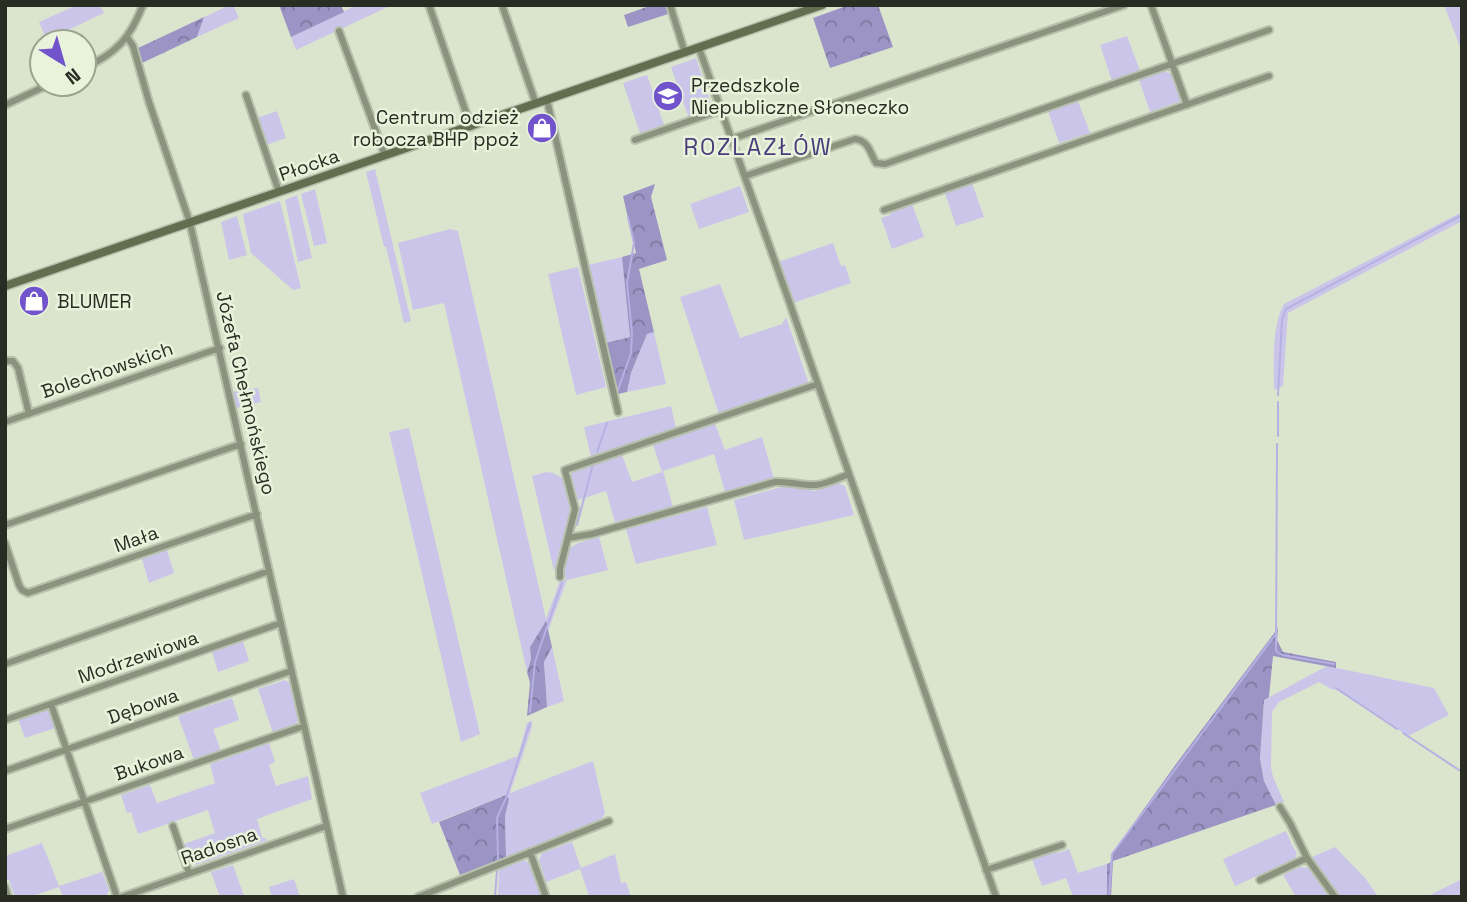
<svg xmlns="http://www.w3.org/2000/svg" width="1467" height="902" viewBox="0 0 1467 902" font-family="'Space Grotesk',sans-serif">
<style>
.green{fill:#cbc6e9}
.forest{fill:url(#forest-crowns)}
.lines{fill:none;stroke-linecap:round;stroke-linejoin:round}
.stream{stroke:#b7b0e2;stroke-width:2}
.street-casing{stroke:#b7c0ac;stroke-width:10}
.secondary-casing{stroke:#b7c0ac;stroke-width:11}
.street{stroke:#8b937e;stroke-width:6}
.secondary{stroke:#626e50;stroke-width:8}
.labels{text-anchor:middle;dominant-baseline:central;stroke-width:5;stroke-linejoin:round;paint-order:stroke}
.poi-label{font-size:19px;fill:#282c23;stroke:#e9f2db;text-anchor:start}
.street-label{font-size:19px;fill:#282c23;stroke:#e9f2db}
.quarter-label{font-size:23px;letter-spacing:2px;fill:#493c7a;stroke:#e9f2db}
</style>
<defs>
<pattern id="forest-crowns" width="20" height="18" patternUnits="userSpaceOnUse" patternTransform="scale(1.75)"><rect width="20" height="18" fill="#9b94c4"/><path d="M2 6a3 3 0 1 1 6 0M12 15a3 3 0 1 1 6 0" fill="none" stroke="#7e799f"/></pattern>
</defs>
<rect width="100%" height="100%" fill="#dbe5ce"/>
<path class="green" d="M77,5H100L104,13L47,40L39,22Z
M230,5H233L239,18L197,37L204,17Z
M357,5H392L296,50L291,37Z
M1444,5H1462V52Z
M1127,36L1140,71L1112,81L1100,45Z
M696,58L711,104L708,110L688,116L671,67Z
M1164,71L1171,74L1181,101L1150,112L1139,80Z
M647,75L664,125L640,133L623,83Z
M1078,101L1090,133L1059,143L1048,111Z
M277,111L286,138L266,145L257,118Z
M375,169L411,321L404,323L386,247H384L366,172Z
M972,183L984,217L956,226L945,193Z
M740,186L749,212L699,229L690,204Z
M315,189L327,243L314,246L301,194Z
M297,195L312,258L298,262L285,200Z
M280,201L301,288L293,290L251,253L243,216V214Z
M912,204L924,237L892,249L881,218L890,215L891,212Z
M1462,212V221L1288,313L1283,386L1274,390C1274,365 1271,327 1284,304Z
M237,216L247,255L229,260L221,222Z
M450,229L458,231L546,619L560,581L566,580L564,570L570,548L578,543L599,537L608,570L567,580L548,631L546,622L530,647L531,659L527,672L444,303L413,310L398,243Z
M833,243L841,266L845,265L851,283L793,303L778,262Z
M622,257L630,337L605,343L588,265Z
M578,267L606,387L576,395L548,274Z
M720,284L740,338L782,324L786,317L809,384L719,414L680,297Z
M654,332L666,384L627,392L631,373L647,334Z
M258,388L261,402L236,408L232,392Z
M671,406L676,428L591,457L584,427Z
M714,421L725,450L762,437L774,479L725,492L714,454L663,471L673,507L615,522L606,491L578,500L571,474L575,467L621,452L632,482L662,472L652,442Z
M409,428L480,734L461,742L389,432Z
M546,472L553,473L562,478L571,510L554,571L532,476Z
M838,483L845,486L854,515L744,540L734,500L785,486L815,491Z
M707,507L717,545L636,564L626,529Z
M167,550L174,573L149,583L142,559Z
M243,641L249,661L218,672L212,652Z
M552,647L564,701L547,707L544,662Z
M1327,666L1434,688L1449,715L1408,736L1335,689L1333,690L1319,682L1279,702L1272,712L1271,767L1273,777L1284,802L1276,805L1264,781L1260,759L1264,700Z
M285,680L290,683L298,720L295,725L273,733L258,689Z
M232,698L239,720L213,729L221,751L194,760L178,716Z
M44,710L50,712L55,728L25,738L18,719Z
M532,721V727L510,793L593,761L605,813L601,819L506,857L505,816L509,799L506,795L432,824L420,793L518,756L527,723Z
M269,743L275,762L269,765L276,786L308,776L312,799L257,819L262,837L268,840L196,865L190,862L184,844L215,833L208,810L138,834L131,812L127,813L121,795L150,785L157,803L215,783L210,764Z
M1286,831L1292,845L1297,853L1295,859L1235,886L1223,859Z
M572,842L581,868L615,854L621,883L626,882L631,897H588L589,896L580,869L546,882L539,860L542,853Z
M42,843L59,886L102,872L109,890L106,897H63L59,887L30,897H15L9,880H5V856Z
M1335,847L1366,879L1378,897H1341L1312,857Z
M1069,849L1078,873L1107,864V897H1073L1066,878L1042,886L1032,859L1055,851L1058,853Z
M524,860L530,864L541,897H498L499,870Z
M233,865L244,896L220,897L211,872Z
M1300,867L1308,868L1329,897H1296L1283,875Z
M294,879L300,897H272L269,887Z
M1462,879V897H1426Z"/>
<path class="forest" d="M279,5H341L344,12L291,37Z
M652,5H665L668,14L628,27L624,15Z
M849,5H878L893,47L830,68L813,18Z
M204,17L197,37L140,64L136,49Z
M655,184L651,197L667,260L639,269L654,332L647,334L631,373L627,392L618,394L605,343L630,337L622,257L636,253L623,196Z
M546,621L552,647L544,662L547,707L527,716L530,683L527,672L531,659L530,647Z
M1278,628L1277,640L1283,652L1336,662V668L1273,656L1269,697L1264,700L1260,759L1264,781L1276,805L1113,861L1111,897H1107V864L1111,862V855L1176,764Z
M506,795L509,799L505,816L506,857L460,875L439,822Z"/>
<g class="lines">
<path class="stream" d="M618,390L631,353L632,333L627,283L634,243L628,217
M1278,395L1282,320L1286,309L1462,215
M1278,436V402
M1277,444L1276,651L1282,655L1334,664
M597,452L607,423
M577,525L593,464
M1336,688L1397,729
M530,712L535,662L562,583
M1403,733L1462,772
M498,859L497,818L506,798L530,723
M495,897L497,870
M1109,897L1112,854L1275,635"/>
<g class="street-casing">
<path id="street" d="M429,5L471,127
M670,5L685,53
M1151,5L1187,105
M503,8L536,104
M339,31L385,156
M127,37L133,46L149,102L190,223L343,897
M699,48L789,301L996,897
M84,68C117,53 130,38 143,5
M246,95L279,192
M547,100L618,412
M5,105L50,84
M731,139L1124,5
M635,140L721,110
M745,176L855,139C869,141 870,153 876,163L885,164L1269,30
M884,210L1269,76
M5,361H13L18,368L29,414
M5,422L220,348
M5,525L241,444
M568,538L592,534L775,482C790,481 802,486 816,485C827,484 839,478 849,474
M5,543L19,585L22,590L28,593L257,514
M560,577V569L575,509L565,470L818,384
M5,664L269,571
M51,704L117,897
M5,720L281,623
M5,771L291,671
M1280,807L1290,823L1307,858L1335,897
M173,826L189,873
M5,829L304,726
M530,852L546,897
M986,870L1062,845
M1260,880L1307,858
M5,887L8,897
M122,897L326,826
M418,897L609,821"/>
</g>
<g class="secondary-casing">
<path id="secondary" d="M5,286L822,5"/>
</g>
<use href="#street" class="street"/>
<use href="#secondary" class="secondary"/>
</g>
<defs>
<g id="school-disc" transform="scale(1.575)"><circle r="9.5" fill="#7153cc" stroke="#e9f2db"/><path d="M0-5L7-2L0 1L-7-2ZM-4 1L0 2.5L4 1V4Q0 6-4 4Z" fill="#fff"/></g>
<g id="shop-disc" transform="scale(1.575)"><circle r="9.5" fill="#7153cc" stroke="#e9f2db"/><path d="M-5-2.5h2.3a2.7 3.5 0 0 1 5.4 0H5L5.5 6h-11ZM-1.5-2.5h3a1.5 2.3 0 0 0-3 0Z" fill="#fff"/></g>
</defs>
<g fill-rule="evenodd">
<use href="#school-disc" x="668" y="96"/>
<use href="#shop-disc" x="542" y="128"/>
<use href="#shop-disc" x="34" y="301"/>
</g>
<g class="labels">
<g class="poi-label">
<text x="691" y="85">Przedszkole<tspan x="691" dy="22">Niepubliczne Słoneczko</tspan></text>
<text x="519" y="117" text-anchor="end">Centrum odzież<tspan x="519" dy="22">robocza BHP ppoż</tspan></text>
<text x="57" y="301">BLUMER</text>
</g>
<g class="street-label">
<text transform="translate(309 165) rotate(-19)">Płocka</text>
<text transform="translate(107 370) rotate(-19)">Bolechowskich</text>
<text transform="translate(246 393) rotate(77)">Józefa Chełmońskiego</text>
<text transform="translate(136 539) rotate(-19)">Mała</text>
<text transform="translate(138 657) rotate(-19)">Modrzewiowa</text>
<text transform="translate(143 706) rotate(-19)">Dębowa</text>
<text transform="translate(149 763) rotate(-19)">Bukowa</text>
<text transform="translate(219 846) rotate(-19)">Radosna</text>
</g>
<g class="quarter-label">
<text x="758" y="147">ROZLAZŁÓW</text>
</g>
</g>
<rect width="1467" height="902" fill="none" stroke="#282c23" stroke-width="14"/>
<g transform="translate(63 63) rotate(143)"><circle r="33" fill="#e9f2db" stroke="#9ca391" stroke-width="2"/>
<path d="M0-5L12 26L0 18L-12 26Z" fill="#7153cc"/>
<text y="-10" font-size="19" font-weight="bold" text-anchor="middle" fill="#282c23">N</text>
</g>
</svg>
